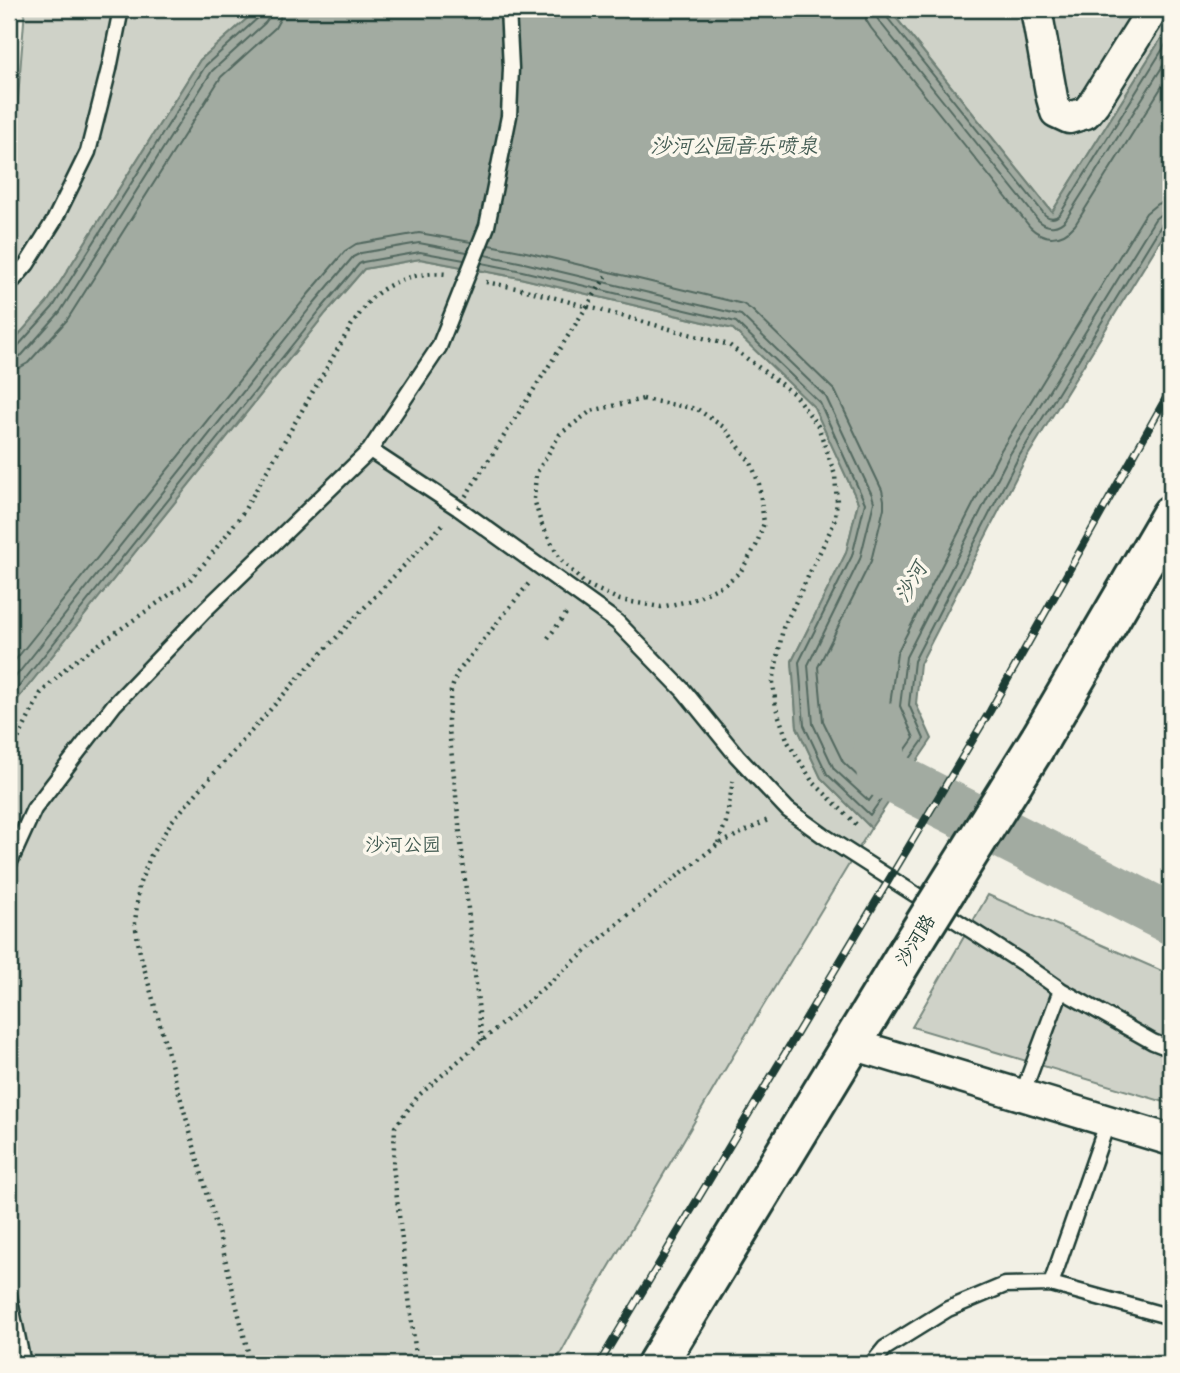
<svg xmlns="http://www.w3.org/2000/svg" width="1180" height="1373" viewBox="0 0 1180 1373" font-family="'Shantell Sans','LXGW WenKai TC',sans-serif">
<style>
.green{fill:#cfd2c8;stroke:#77887e;stroke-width:2}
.water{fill:#a2aba1;stroke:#6e7f75;stroke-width:2}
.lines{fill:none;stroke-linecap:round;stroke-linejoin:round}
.shore{stroke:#536960;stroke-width:2}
.river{stroke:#a2aba1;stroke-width:51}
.service-casing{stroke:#1f3d34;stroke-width:19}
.minor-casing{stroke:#1f3d34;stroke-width:35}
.secondary-casing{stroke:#1f3d34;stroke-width:44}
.path{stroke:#1f3d34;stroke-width:4.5;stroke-dasharray:2 5;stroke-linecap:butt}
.service{stroke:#fbf7ec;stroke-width:14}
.minor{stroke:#fbf7ec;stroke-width:30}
.secondary{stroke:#fbf7ec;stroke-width:38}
.rail-casing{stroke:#1f3d34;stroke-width:8}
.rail{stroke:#fbf7ec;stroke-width:5;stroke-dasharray:16;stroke-linecap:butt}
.service-bridge-casing{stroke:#1f3d34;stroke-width:19;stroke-linecap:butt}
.secondary-bridge-casing{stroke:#1f3d34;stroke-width:44;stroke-linecap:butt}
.path-bridge{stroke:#1f3d34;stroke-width:4.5;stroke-dasharray:2 5;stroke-linecap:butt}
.service-bridge{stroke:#fbf7ec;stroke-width:14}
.secondary-bridge{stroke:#fbf7ec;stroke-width:38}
.labels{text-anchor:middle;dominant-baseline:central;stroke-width:7;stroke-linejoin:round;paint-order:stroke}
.park-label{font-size:19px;fill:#425b52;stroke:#fbf7ec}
.street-label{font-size:19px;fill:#1f3d34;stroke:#fbf7ec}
.water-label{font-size:21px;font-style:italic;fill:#465e55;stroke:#fbf7ec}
</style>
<rect width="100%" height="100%" fill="#f2f0e5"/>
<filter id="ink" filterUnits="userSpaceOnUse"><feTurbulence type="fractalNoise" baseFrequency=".0143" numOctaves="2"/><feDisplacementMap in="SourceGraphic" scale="14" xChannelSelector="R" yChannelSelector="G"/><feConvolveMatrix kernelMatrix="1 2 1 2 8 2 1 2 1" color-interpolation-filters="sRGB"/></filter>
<g filter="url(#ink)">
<path class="green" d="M25,9H258L200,60L47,303L9,346V213Z
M889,9H1171V23L1052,212Z
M420,259L520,278L733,329L814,407L858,502L846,553L792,661L797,727L821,778L871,828L730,1061L588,1303L555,1364H9V710L326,313L364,269Z
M988,895L1171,975V1104L912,1027Z"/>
<path class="water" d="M258,9H889L1052,212L1171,23V223L1024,462L920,664L916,704L932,739L871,828L821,778L797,727L792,661L846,553L858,502L814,407L733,329L520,278L420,259L364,269L326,313L9,710V346L47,303L200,60Z"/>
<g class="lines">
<path class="shore" d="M865,9L866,20L871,28L1030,227C1044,241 1062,240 1075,225L1171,72
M875,9L876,16L879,21L1038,220C1048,229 1058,228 1066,219L1171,53
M884,9L886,16L1045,215C1050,219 1055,219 1060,214L1171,36
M489,245L526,252L743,304L752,310L835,391L882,490L884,500V508L871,561L818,667L823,721L843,762L867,785L902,737L891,713L890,705L897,653L1001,450L1146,213L1157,204L1171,201
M485,255L524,263L741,315L826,397L872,495L874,502L860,559L808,665L813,724L834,769L869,801L914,738L900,706L906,657L1010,454L1155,219L1162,213L1171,212
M482,263L522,271L736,322L820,403L865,503L852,556L799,662L804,725L827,774L870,815L924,739L909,705L914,661L1018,458L1162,224L1166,221L1171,220
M9,350L17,347L53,307L206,65L259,17L262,9
M9,359L16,358L22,355L60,312L212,71L265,23L270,16L271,9
M9,369L19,368L28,363L67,320L221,77L275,28L280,19L281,9
M9,668L306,297L345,251L356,244L419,233L471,242
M9,685L314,303L353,257L361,253L419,243L467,252
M9,699L321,309L359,264L363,262L420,252L464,260"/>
<path class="river" d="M877,725L882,772L1171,919"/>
<g class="service-casing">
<path id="service" d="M9,285L27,264L54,221L88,152L109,69L121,9
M370,450L458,508L617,622L684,691L737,756L788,810L824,836L1024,964L1061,990L1153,1042L1171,1049
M9,864L34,809L114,705L205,610L370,450L439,347
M1022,1095L1061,990
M1051,1284L1108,1121
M9,1296L23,1364
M872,1364L885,1348L948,1309L1005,1285L1051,1284L1171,1317"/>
</g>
<g class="minor-casing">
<path id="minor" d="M1036,9L1052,98L1056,112L1069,118L1086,113L1094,103L1153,9
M852,1044L1171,1140"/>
</g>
<g class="secondary-casing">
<path id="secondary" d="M1040,739L1171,515
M657,1364L908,951"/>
</g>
<path class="path" d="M486,282L526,290L729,345L794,394L818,426L835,475L837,502L834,523L783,628L773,682L776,708L788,742L812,781L859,827
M643,399L697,409L725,428L751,463L759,484L764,523L756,546L741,571L725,584L693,600L661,607L620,600L585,584L560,559L541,523L534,499L536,474L560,434L591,411Z
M548,638L568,611
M9,757L41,693L68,666L189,581L208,559L242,514L351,326C358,317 364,306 372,298C391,280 421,271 446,274
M718,843L726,822L733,781
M482,1041L448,720L451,691L457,673L530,582
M251,1364L223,1250L140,953L135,923L139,885L151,855L172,821L300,676L445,522
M417,1364L393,1166L395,1127L418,1096L628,915L717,845L768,820"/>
<use href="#service" class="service"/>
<use href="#minor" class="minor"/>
<use href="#secondary" class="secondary"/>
<g class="rail-casing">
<path id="rail" d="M599,1364L990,711L1171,389"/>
</g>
<use href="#rail" class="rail"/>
<g class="service-bridge-casing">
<path id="service-bridge" d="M439,347L487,226L509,116L511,68L508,9"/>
</g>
<g class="secondary-bridge-casing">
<path id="secondary-bridge" d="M908,951L1040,739"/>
</g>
<path class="path-bridge" d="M458,508L607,275"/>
<use href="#service-bridge" class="service-bridge"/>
<use href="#secondary-bridge" class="secondary-bridge"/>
</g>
</g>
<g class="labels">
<g class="park-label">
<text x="403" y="844">沙河公园</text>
</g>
<g class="street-label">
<text transform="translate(915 940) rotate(-58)">沙河路</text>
</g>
<g class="water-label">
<text x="734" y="146">沙河公园音乐喷泉</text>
<text transform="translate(911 582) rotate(-60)">沙河</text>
</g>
</g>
<rect width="1180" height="1373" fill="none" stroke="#fbf7ec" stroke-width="35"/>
<rect x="18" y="18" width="1145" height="1338" fill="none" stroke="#1f3d34" stroke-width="2.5" filter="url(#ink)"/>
</svg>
